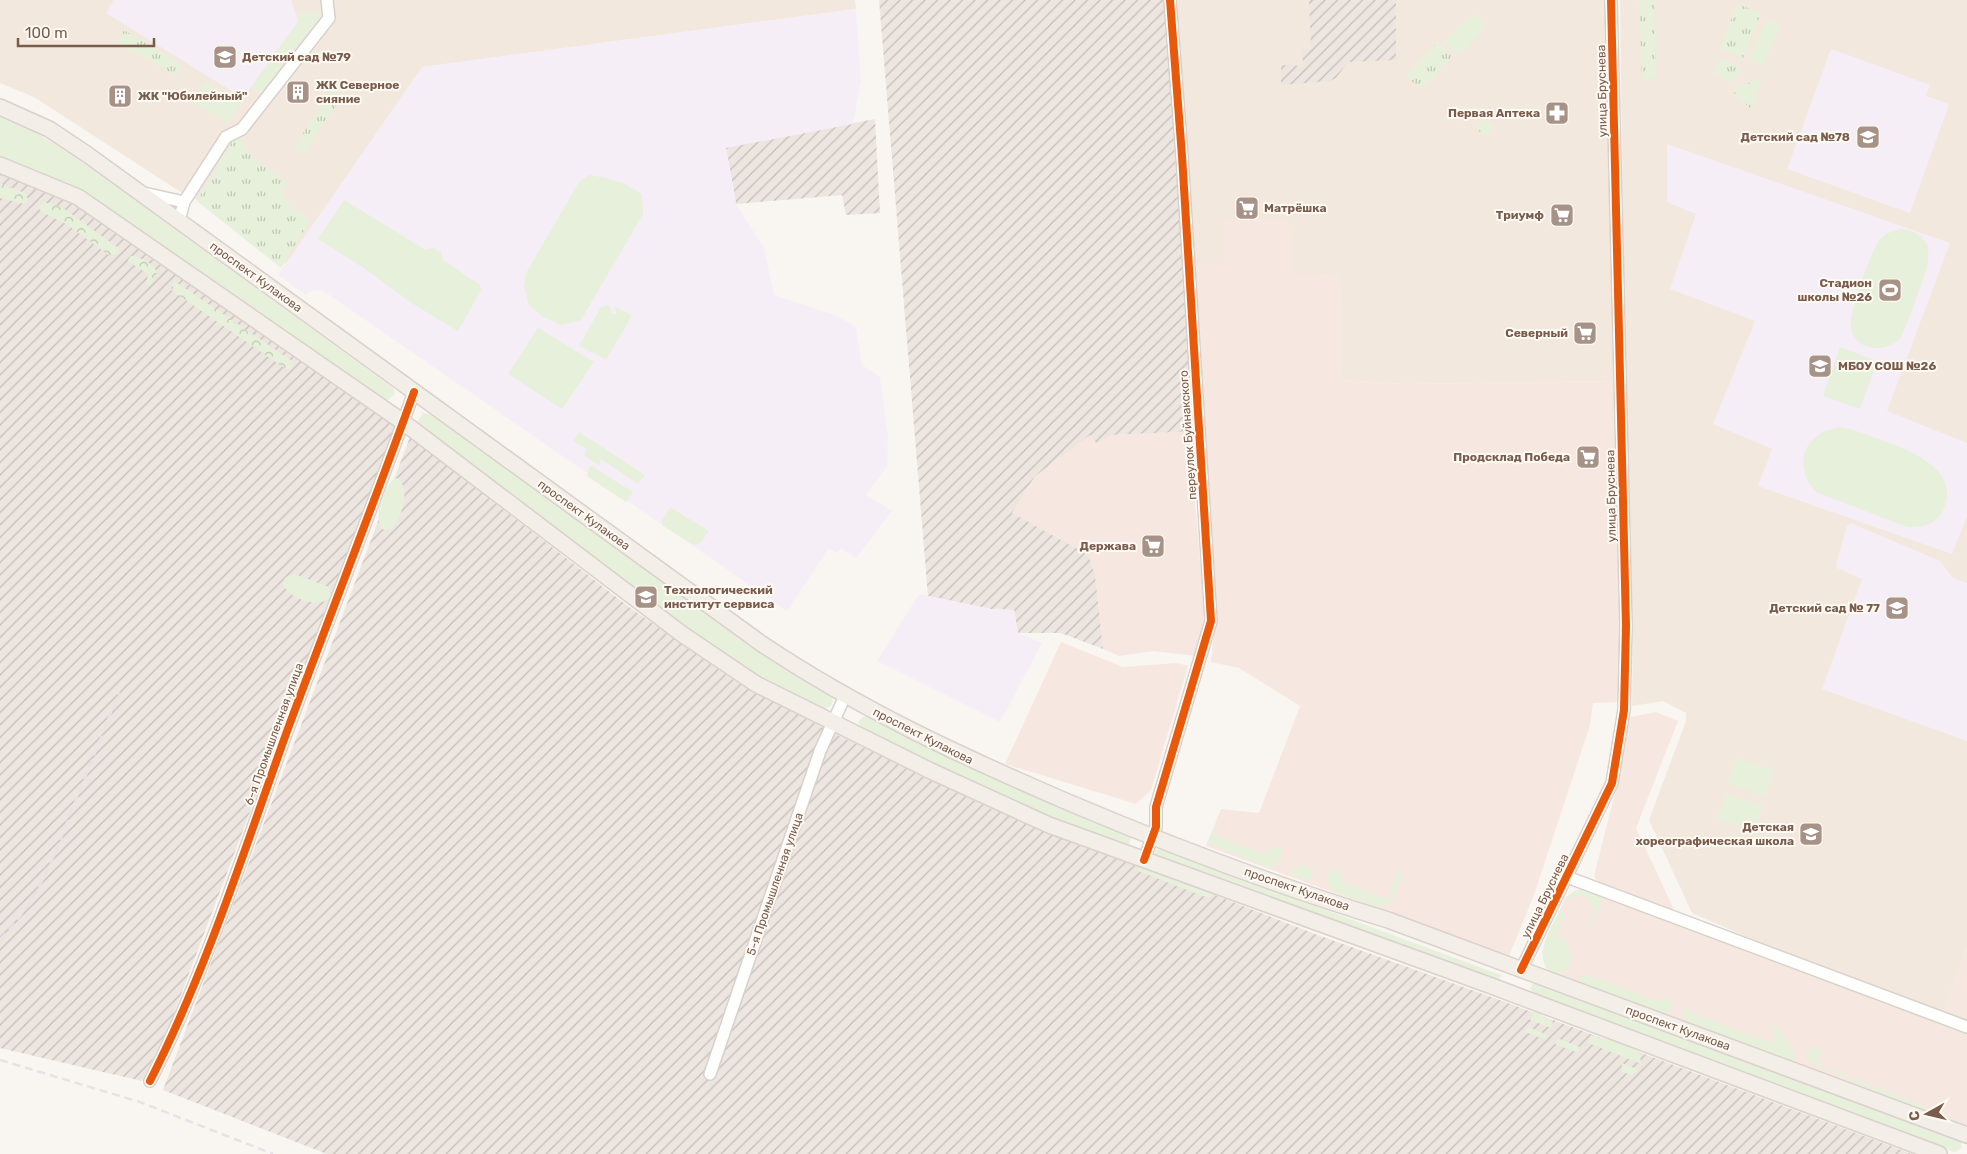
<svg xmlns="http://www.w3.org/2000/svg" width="1967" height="1154" viewBox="0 0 1967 1154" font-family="Rubik,sans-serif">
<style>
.residential{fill:#f2e8de}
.commercial{fill:#f6e8e1}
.industrial{fill:url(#industrial-furrows)}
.education{fill:#f6eef6}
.grass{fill:#e7f0db}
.forest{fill:url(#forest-crowns)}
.park{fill:url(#park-tufts)}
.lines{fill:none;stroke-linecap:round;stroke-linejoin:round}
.minor-casing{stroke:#d7d1cb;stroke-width:14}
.major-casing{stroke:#dad1cc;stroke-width:18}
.minor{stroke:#fefefd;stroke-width:11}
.major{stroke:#f3eee8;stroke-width:15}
.rail{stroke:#e6e3e7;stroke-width:2.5;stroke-dasharray:8 5;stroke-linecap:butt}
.cycleway-casing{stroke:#fffaf3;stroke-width:11}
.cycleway{stroke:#e8590c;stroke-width:8}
.labels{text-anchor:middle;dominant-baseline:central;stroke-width:4;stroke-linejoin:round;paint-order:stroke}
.poi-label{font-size:12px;font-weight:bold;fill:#7a5c4d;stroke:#fffaf3;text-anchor:end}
.street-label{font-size:12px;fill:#7a5c4d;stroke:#fffaf3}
</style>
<defs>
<pattern id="industrial-furrows" width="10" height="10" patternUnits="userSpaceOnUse" patternTransform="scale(1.25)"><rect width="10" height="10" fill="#ede5e0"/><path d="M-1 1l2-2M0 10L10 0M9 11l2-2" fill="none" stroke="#c5bdb8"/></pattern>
<pattern id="forest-crowns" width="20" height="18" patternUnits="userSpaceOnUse" patternTransform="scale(1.25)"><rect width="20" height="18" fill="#e7f0db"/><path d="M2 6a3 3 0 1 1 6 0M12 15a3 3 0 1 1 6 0" fill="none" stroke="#c0c6b4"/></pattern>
<pattern id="park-tufts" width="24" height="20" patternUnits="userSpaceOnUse" patternTransform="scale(1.25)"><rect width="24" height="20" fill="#e7f0db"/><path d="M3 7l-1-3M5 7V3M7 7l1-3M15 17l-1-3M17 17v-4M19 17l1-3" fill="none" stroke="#c0c6b4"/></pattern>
</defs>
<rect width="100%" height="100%" fill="#f9f5f0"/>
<path class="residential" d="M0,0H114L107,13L298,22L291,0H855L856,9L423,67L286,264L199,201L179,191L34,97L0,83Z
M1177,0H1606L1617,381L1405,384L1341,380L1340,276L1293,275L1225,265L1193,266Z
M1620,0H1967V948L1940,1021L1692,913L1649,820L1686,721V713L1663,701L1632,706L1633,648L1624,292Z"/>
<path class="commercial" d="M1288,218L1293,274L1340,276L1341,380L1405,384L1617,381L1621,702L1593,703L1590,725L1534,895L1509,956L1206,846L1221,809L1259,813L1300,706L1239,668L1211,662L1216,615L1193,266L1225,264L1224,221Z
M1189,431L1204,609L1202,629L1196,656L1153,651L1119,656L1103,649L1095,575L1012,513L1035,476L1090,434L1097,444L1111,435Z
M1061,642L1123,667L1177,663L1188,666L1151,790L1136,804L1005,764Z
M1656,712L1678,721L1636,828L1681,925L1940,1021L1967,948V1125H1962L1551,973L1546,967L1542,952L1565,898L1576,890L1587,889L1599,885L1594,876L1619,777L1630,717Z"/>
<path class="industrial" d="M879,0H1164L1195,431L1111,435L1097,444L1090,435L1035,476L1012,513L1088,555L1095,575L1103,649L1061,633H1018L1014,610L991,609L928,596Z
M1309,0H1396V60L1348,62L1336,78L1330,81L1281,85V65L1303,66L1302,49H1311Z
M875,119L880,213L846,215L842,195L736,204L726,147Z
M0,171L76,200L400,425L322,621L170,1024L142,1081L0,1048Z
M410,437L629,607L732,679L825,729L990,808L1315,934L1497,999L1912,1154H327L163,1090Z"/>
<path class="education" d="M114,0H291L298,22L243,98L106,13Z
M856,9L861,81L853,124L726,148L736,204L764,248L774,295L835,315L856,327L862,365L880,377L888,437L887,467L866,495L892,511L856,558L841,548L836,553L829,548L787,611L322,290L310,291L306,295L278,275L422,67Z
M1831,49L1930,85L1926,96L1949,104L1910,213L1787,169Z
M1667,144L1950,243L1887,411L1967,443V516L1952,554L1758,486L1772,449L1713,424L1755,321L1670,289L1696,214L1667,202Z
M1851,523L1940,561L1953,578L1967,583V741L1822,689L1862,579L1837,568L1836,565L1847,526Z
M919,594L991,609L1014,610L1018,633L1042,643L1000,722L877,661Z"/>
<path class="grass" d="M321,10L323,16L303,38L261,94L251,87L298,22L297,15Z
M1473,13L1487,26L1459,56L1444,42Z
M1766,20L1780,25L1764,66L1749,60Z
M206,82L241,103L228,124L193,102Z
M0,116C33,128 63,149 92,169L393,388L395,394L387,401L383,400L85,192L0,157Z
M589,175C610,178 624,182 642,194L643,214L581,320L561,325L543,317L529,305L524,287L526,273L579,182Z
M344,200L426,250L432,248L441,252L443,260L480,285L481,290L458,331L413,304L365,269L318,239Z
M1901,229C1943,235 1927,269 1917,296C1912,310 1907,325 1900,339C1881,356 1848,349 1851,320C1852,307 1872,248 1880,239C1885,233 1893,231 1901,229Z
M609,305L612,314H616L615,306L631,315L628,323L606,359L579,346L601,307Z
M538,328L594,362L562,409L508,374Z
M1840,347L1877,361L1860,409L1823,396Z
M423,413L433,415L720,624L830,695L833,700L831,706L824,709L820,707L753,673L712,646L423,428L418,421Z
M1839,427L1851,429C1883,442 1967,460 1943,511C1935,525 1922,528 1907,527L1816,492C1792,465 1803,434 1839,427Z
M579,432L645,475L638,484L601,459L599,465L584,456L587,449L573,441Z
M590,465L633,492L626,502L587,476Z
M397,478C412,488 401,518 392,529L384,530C371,521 384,481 397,478Z
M670,507L709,531L701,542L694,545L663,526L662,520Z
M295,574L329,587L332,595C321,613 282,596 283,581L286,577Z
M864,716C950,760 1037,799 1127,834L1131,838L1129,844L1125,845L1037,813L860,727L858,722Z
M1737,758L1774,770L1765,796L1728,783Z
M1726,794L1763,806L1754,832L1717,819Z
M1214,827L1216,828L1214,835L1261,853L1276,847L1281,848V860L1271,868L1207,843Z
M1161,849L1501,975L1497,986L1155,856V850Z
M1135,861L1220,892L1208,898L1138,871Z
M1302,865L1308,866L1313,873L1310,881L1292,875L1293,868Z
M1339,869L1345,883L1387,899L1398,870L1403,871C1398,885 1395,905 1378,907L1330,890L1327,876L1332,870Z
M1587,889L1604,896L1582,944L1595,909L1590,906L1591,900L1575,894L1570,902L1565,898L1576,890Z
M1560,910L1563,911L1564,915L1556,937L1565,939L1573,959L1567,970C1562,974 1555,976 1550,971C1532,955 1552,927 1560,910Z
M1581,975L1596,978L1659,1002L1667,997L1671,1001L1672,1009L1668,1014H1663L1583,985L1579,979Z
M1535,982L1959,1139L1961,1142L1962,1148L1954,1152L1534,994L1530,988Z
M1682,1009L1772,1043L1775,1034L1771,1030L1774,1026L1778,1027L1796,1056V1062L1693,1026L1684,1017Z
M1534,1010L1553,1022L1551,1028L1530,1020Z
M1528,1027L1548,1035L1546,1040L1525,1032Z
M1591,1036C1607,1039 1628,1042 1640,1054L1641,1064L1588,1043Z
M1557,1038L1580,1047L1578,1053L1555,1044Z
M1811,1048L1821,1049L1817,1063L1960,1121L1955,1125L1809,1062L1806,1054Z
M1622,1063L1639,1070L1632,1075L1621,1072Z"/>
<path class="forest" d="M0,183L25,193L28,199L24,204L0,198Z
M43,202L60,206L120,249L118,254L110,256L66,224L42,212L38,207Z
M131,256C140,256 154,264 157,273L149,286L146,284L148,274L129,262L128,260Z
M173,282H176L292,361L293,365L290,369H286L171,290Z"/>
<path class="park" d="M1639,0H1654L1656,79H1642Z
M1737,4L1761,13L1743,58L1720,49Z
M124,30L182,65L176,76L117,42Z
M1438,42L1452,57L1421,90L1406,75Z
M1720,58L1741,68L1733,83L1713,74Z
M1762,78L1751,109L1731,90Z
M332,90L342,97L304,154L294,147Z
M1485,119L1494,128L1485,137L1476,128Z
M236,135L244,141L248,153L287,183L282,195L294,209L310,221L281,268L197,201Z"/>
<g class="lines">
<g class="minor-casing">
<path id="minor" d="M144,193L184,202
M179,221L184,202L226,137L242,129L329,18L327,0
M1144,860L1156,827V807L1211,621L1182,156L1170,0
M1567,877L1967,1027
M1521,970L1612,783L1624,710L1626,626L1611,0
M710,1074L820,751L845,696
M150,1081C206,971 244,851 286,734C328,620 373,506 414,392"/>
</g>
<g class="major-casing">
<path id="major" d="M0,107L49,129L88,155L762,644C861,710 961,756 1070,803C1174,847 1280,887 1388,920L1967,1135
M0,165L78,197L403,422L682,634L756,684L931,771L1049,825L1489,985L1939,1154"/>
</g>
<use href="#minor" class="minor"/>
<use href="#major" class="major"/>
<path class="rail" d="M0,939C39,902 56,851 75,802C90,765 105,728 119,691
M0,1060L140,1102L273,1154"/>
<g class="cycleway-casing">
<path id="cycleway" d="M1144,860L1156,827V807L1211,621L1182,156L1170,0
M1521,970L1612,783L1624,710L1626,626L1611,0
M150,1081C206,971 244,851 286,734C328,620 373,506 414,392"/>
</g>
<use href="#cycleway" class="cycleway"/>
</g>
<defs>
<g id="school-square" transform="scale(1.25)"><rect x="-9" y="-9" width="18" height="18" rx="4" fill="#a69286" stroke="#fffaf3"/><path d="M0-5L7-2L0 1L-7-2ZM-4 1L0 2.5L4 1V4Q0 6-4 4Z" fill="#fff"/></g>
<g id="building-square" transform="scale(1.25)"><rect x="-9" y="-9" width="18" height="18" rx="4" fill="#a69286" stroke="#fffaf3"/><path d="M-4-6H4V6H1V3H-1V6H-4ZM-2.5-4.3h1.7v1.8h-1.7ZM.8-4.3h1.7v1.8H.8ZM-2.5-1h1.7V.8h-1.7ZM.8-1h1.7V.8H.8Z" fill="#fff"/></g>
<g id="pharmacy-square" transform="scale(1.25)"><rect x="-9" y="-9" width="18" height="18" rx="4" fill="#a69286" stroke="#fffaf3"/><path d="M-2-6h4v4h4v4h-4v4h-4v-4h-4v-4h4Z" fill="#fff"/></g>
<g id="supermarket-square" transform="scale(1.25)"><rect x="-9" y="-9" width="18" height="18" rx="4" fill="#a69286" stroke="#fffaf3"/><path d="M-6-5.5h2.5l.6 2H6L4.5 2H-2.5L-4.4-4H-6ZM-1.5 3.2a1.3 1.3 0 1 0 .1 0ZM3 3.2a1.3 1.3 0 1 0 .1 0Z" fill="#fff"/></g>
<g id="stadium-square" transform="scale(1.25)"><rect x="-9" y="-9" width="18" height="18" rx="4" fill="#a69286" stroke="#fffaf3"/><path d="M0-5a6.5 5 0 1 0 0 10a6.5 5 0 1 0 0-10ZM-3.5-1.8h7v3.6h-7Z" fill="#fff"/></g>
<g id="university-square" transform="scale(1.25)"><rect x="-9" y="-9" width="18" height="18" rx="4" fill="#a69286" stroke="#fffaf3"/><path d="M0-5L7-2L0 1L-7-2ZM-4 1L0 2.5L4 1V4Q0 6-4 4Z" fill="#fff"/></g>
</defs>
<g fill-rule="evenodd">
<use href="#school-square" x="225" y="57"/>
<use href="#building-square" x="298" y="92"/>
<use href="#building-square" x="120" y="96"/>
<use href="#pharmacy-square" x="1557" y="113"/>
<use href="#school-square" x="1868" y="137"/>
<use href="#supermarket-square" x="1247" y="208"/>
<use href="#supermarket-square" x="1562" y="215"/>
<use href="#stadium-square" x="1890" y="290"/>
<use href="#supermarket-square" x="1585" y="333"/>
<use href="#school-square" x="1820" y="366"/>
<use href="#supermarket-square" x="1588" y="457"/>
<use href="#supermarket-square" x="1153" y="546"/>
<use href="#university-square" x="646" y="597"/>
<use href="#school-square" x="1897" y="608"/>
<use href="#school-square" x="1811" y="834"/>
</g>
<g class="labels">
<g class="poi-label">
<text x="242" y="57" text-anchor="start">Детский сад №79</text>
<text x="316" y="85" text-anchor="start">ЖК Северное<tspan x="316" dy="14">сияние</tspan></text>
<text x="138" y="96" text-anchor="start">ЖК "Юбилейный"</text>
<text x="1540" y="113">Первая Аптека</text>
<text x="1850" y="137">Детский сад №78</text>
<text x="1264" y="208" text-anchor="start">Матрёшка</text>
<text x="1544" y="215">Триумф</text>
<text x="1872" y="283">Стадион<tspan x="1872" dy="14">школы №26</tspan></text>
<text x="1568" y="333">Северный</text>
<text x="1838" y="366" text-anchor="start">МБОУ СОШ №26</text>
<text x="1570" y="457">Продсклад Победа</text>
<text x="1136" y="546">Держава</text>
<text x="664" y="590" text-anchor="start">Технологический<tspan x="664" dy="14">институт сервиса</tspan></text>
<text x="1880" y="608">Детский сад № 77</text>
<text x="1794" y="827">Детская<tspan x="1794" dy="14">хореографическая школа</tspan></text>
</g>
<g class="street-label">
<text transform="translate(1602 91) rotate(-91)">улица Бруснева</text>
<text transform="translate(256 277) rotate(36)">проспект Кулакова</text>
<text transform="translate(1188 435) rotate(-94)">переулок Буйнакского</text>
<text transform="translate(1611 496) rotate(-91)">улица Бруснева</text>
<text transform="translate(584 515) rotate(36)">проспект Кулакова</text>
<text transform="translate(274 734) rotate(-70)">6-я Промышленная улица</text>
<text transform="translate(923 736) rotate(27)">проспект Кулакова</text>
<text transform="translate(775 884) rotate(-71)">5-я Промышленная улица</text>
<text transform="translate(1297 889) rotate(19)">проспект Кулакова</text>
<text transform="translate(1545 896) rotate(-64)">улица Бруснева</text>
<text transform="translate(1678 1028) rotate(20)">проспект Кулакова</text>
</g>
</g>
<g transform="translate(1927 1114) rotate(262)" stroke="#fffaf3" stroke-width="4" paint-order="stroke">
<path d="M0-4L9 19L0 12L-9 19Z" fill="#7a5c4d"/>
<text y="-8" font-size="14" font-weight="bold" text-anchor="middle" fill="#7a5c4d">С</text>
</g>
<path d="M18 38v8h136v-8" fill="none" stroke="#7a5c4d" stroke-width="2.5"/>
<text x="25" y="38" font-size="15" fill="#7a5c4d" stroke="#fffaf3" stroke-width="4" paint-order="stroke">100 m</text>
</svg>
